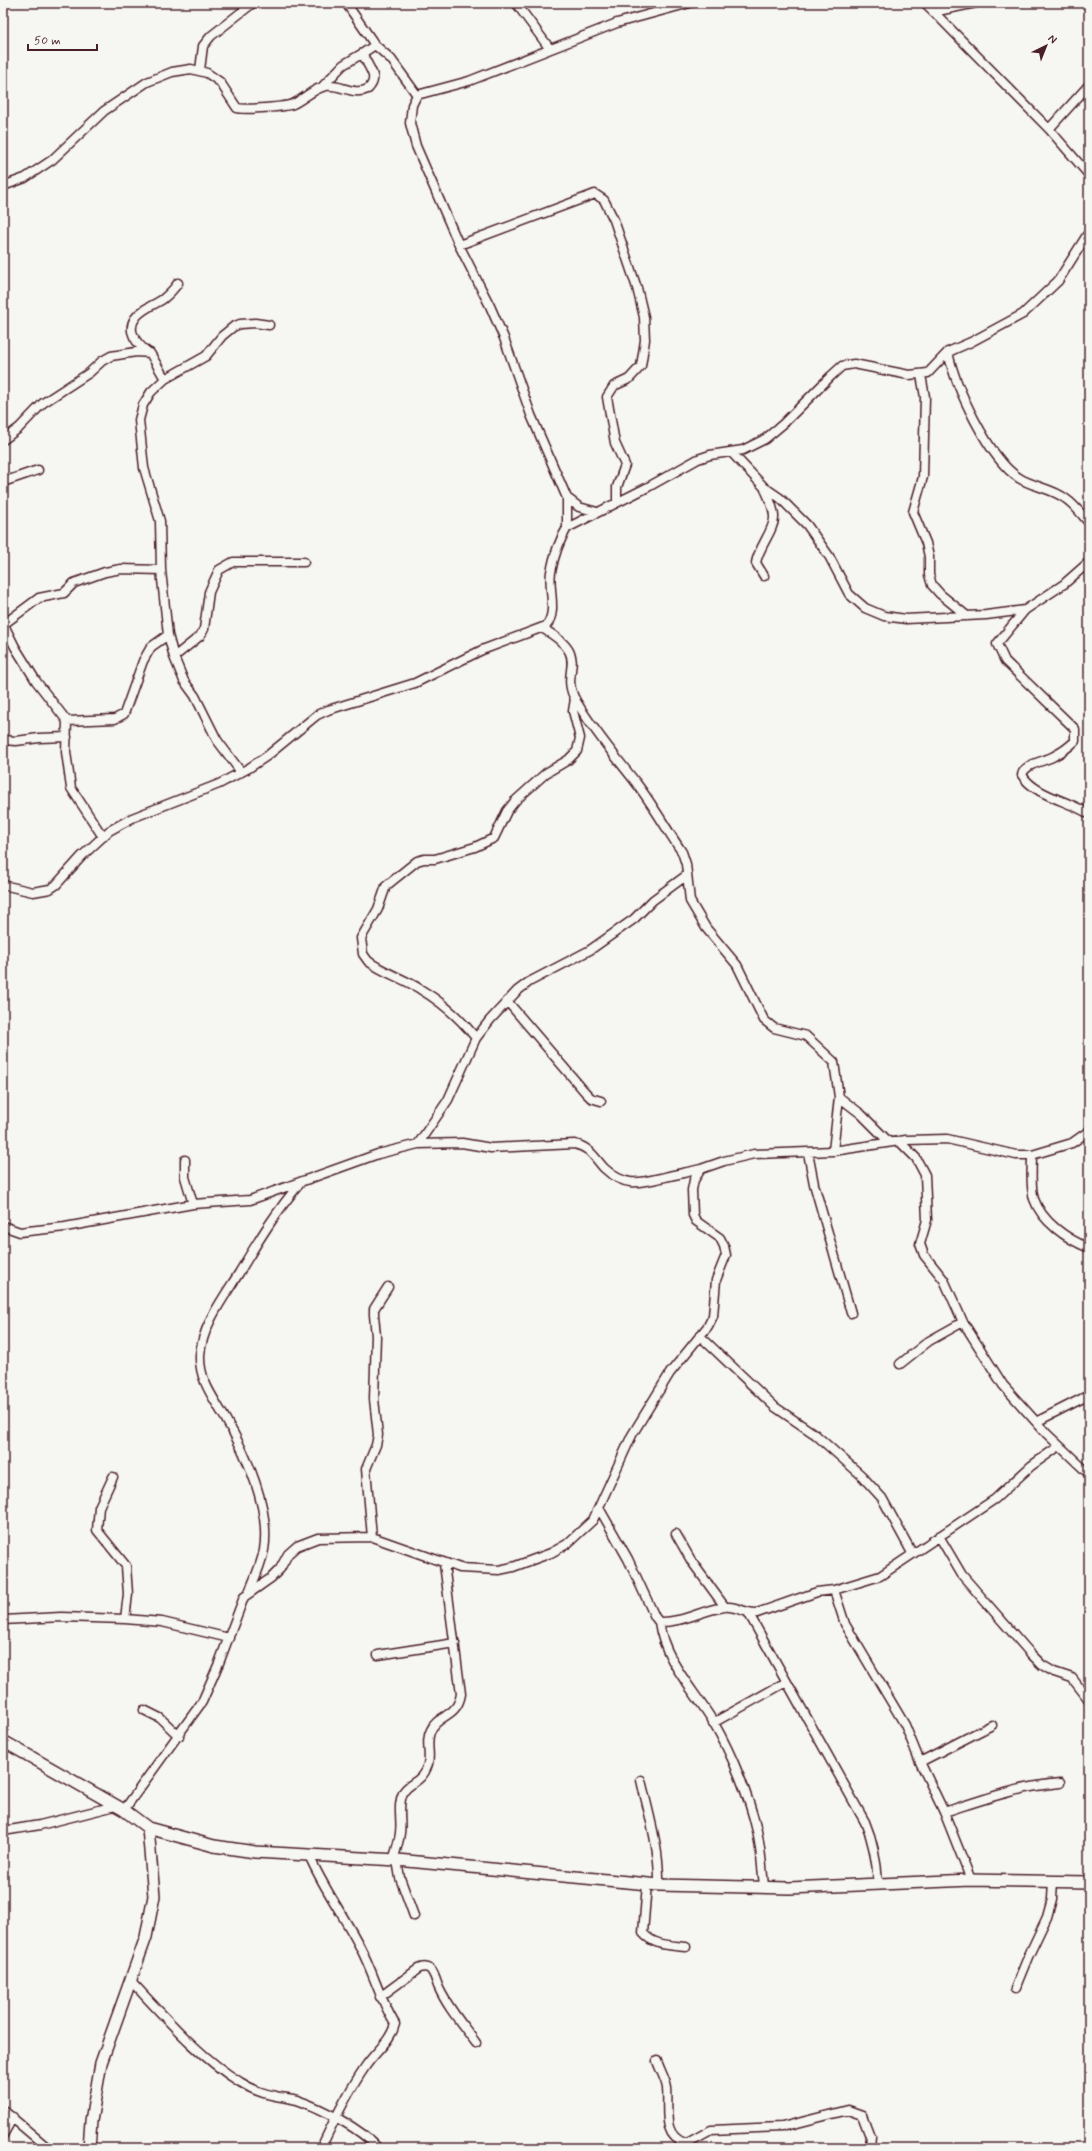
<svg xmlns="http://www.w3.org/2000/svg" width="1092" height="2151" viewBox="0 0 1092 2151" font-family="Mynerve,sans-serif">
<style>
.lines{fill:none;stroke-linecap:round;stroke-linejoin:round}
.minor-casing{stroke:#4a1f2b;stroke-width:11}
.tertiary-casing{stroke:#4a1f2b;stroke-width:14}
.minor{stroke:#f6f6f2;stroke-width:8}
.tertiary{stroke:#f6f6f2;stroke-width:11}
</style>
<rect width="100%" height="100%" fill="#f6f6f2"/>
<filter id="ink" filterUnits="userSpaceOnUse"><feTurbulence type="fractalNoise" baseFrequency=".025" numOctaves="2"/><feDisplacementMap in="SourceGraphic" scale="8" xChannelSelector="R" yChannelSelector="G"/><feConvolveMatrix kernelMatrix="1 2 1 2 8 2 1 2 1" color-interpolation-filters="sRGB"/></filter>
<g filter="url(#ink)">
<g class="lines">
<g class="minor-casing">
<path id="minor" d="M346,3L375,45L391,59L417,95
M516,3L550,49
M925,3L1049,129L1089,175
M933,12L976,3
M200,70L203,46L211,36L253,3
M322,87L343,65L363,53
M1049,129L1089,85
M3,186L25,178L52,160L104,111L147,82L172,72L191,69L207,73L220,82L237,108C245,110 286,107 293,104C304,99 314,88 326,86C341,84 353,96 368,89C381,76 366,67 363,53L375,45
M459,245L595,194L604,200L614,220L637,288L644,317L645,340L641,366L629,379L614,386L607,397L615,443L625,465L617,487V502
M948,352C955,386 989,459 1019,478C1033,487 1052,488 1066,499C1075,505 1082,515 1089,523
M149,353C132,341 123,324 144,310C150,306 157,303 163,299C169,294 174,289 178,283
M921,375L925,397L923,477L913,512L926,543L929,557V575L932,585L940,594L967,616
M3,440L19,428L43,403L89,373L102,361L111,356L136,352L150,353L165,379
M732,453L764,487L780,498L807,525L829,556L849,594L865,608L884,616L906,619L986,615L1025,610
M3,482L38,470
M567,498L579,507L597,512
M567,528V498L531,415L504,338L490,306L459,245L416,146L410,123L412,105L417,95L469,81L617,23L690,3
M1089,562L1064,584L1025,610L997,644L1005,661L1075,729V741C1069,747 1062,752 1054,756C1044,762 1025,763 1022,775C1035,796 1070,801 1089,814
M764,576L756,563C758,548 775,529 774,517C774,507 768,496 764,487
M3,623L15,647L36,681L67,721L66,752L71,788L103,837
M4,624L39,598L64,593L74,583L105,572L121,569L161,570
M542,628C595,659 557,668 576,701C593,730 616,757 637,784C653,805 667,830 682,852L686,864L690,901L706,928L737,965L764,1020L774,1028L806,1036L834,1062L839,1097L833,1151
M174,657L200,636L204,629L209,592L219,570L233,562H304
M67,721L115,719L124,714L143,661L151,647L168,635
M3,740L16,741L39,738L67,737
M241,772L217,740L195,696L184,681L174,657L168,635L161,570L160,521L144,468L139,420L143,405L151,392L165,379L206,356L222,336L233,327L240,324L255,323L269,325
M3,885L33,892L50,889L56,885L82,856L109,831L132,818L219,784L249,768L267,756L317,715L328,710L415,683L482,650L546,626C558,612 548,589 551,572C554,556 559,541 567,528L648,487L698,459L710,455L743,450L765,439L783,424L831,376L842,366L854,364L909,375L928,373L948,352L971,342L1023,314L1058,281L1089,232
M507,1001L585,1092L591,1098L601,1101
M476,1038C460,1018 442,1002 420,989C403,978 384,973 368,961L363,954L361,938L378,909L386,886L417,861L424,859H435L475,847L494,838L507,811L515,801L546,773L568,760L577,751L580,738L573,711L575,699
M839,1097L861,1114L889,1142
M899,1141L916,1158L925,1175L927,1220L920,1244L924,1255L944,1280L963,1322L1003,1385L1047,1434L1089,1474
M418,1144L448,1100L476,1038L490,1020L517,991L529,982L590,950L634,919L653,900L687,875
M808,1153L814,1184L851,1313
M1032,1155C1032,1168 1030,1186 1034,1199C1042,1222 1067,1239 1089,1248
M185,1160V1177L193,1204
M3,1226L20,1232L28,1231L65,1227L193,1204L250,1200L378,1154L418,1144L462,1143L491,1148L574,1144C590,1147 594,1157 604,1168C625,1188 640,1183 665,1177C677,1174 689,1172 701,1169
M700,1336L775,1407L816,1435L861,1475L882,1498L912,1553
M900,1364L929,1341L963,1322
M1036,1422L1089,1395
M113,1477L99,1507L97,1530L126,1566L128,1594L125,1619
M599,1508L628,1559L655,1617L659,1622C682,1623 702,1610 724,1607C735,1605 745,1614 757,1613L817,1592L834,1590L880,1576L995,1499L1031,1466L1059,1446
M676,1534L692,1562L725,1607
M939,1536L962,1575L1031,1654L1042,1665L1054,1672L1072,1678L1089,1700
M372,1537L366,1469L376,1445L378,1435L374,1399L376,1336L374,1315V1309L388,1287
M834,1590L845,1624L905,1725L920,1762L944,1812L971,1880
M249,1592C255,1578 261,1565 264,1550C271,1509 246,1453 225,1418C213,1397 199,1380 200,1355C202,1326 224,1297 239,1273C258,1241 277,1210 302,1181
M749,1614L865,1822C874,1843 877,1862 878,1884
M3,1620L61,1617L125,1619L162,1622L229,1638
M659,1622C664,1661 695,1691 714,1723C732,1755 749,1796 757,1831C761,1849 762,1868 764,1886
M378,1655L455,1643
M144,1710L160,1718L179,1736
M713,1723L786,1682
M920,1762L992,1725
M641,1780C649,1815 660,1850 659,1885
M124,1810L202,1702L219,1663L244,1597L271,1578L280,1569L288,1554L297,1546L318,1538L372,1537L460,1568L499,1570L513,1567L551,1553L567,1544L593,1520L632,1435L670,1373L708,1326L713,1316L716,1280L726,1255L724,1246L720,1238L696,1221L693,1215L692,1190L694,1180L701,1169L724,1161L754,1154L833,1151L906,1140L947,1139L1016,1155H1032L1072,1143L1089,1131
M944,1812C982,1800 1020,1786 1060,1783
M3,1831L40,1825L115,1806
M309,1855C323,1888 345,1917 361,1949C374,1974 380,2000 395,2024C391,2041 374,2053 365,2067C348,2092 334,2120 321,2148
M393,1860C396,1851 399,1842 400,1833C402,1821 397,1805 403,1793C408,1782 422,1784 428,1764C431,1753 425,1741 431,1730C438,1714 457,1718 461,1694L444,1564
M397,1860L400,1878L414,1916
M647,1884L643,1933C654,1946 670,1945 686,1947
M131,1981C163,2015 200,2058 240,2082C251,2089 264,2094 276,2096C283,2098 291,2098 297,2100C323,2109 360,2128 378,2148
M1015,1989L1028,1957L1047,1917L1052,1899L1053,1881
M380,1997L418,1969C422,1967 426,1966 430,1969C434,1973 436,1980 438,1986C447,2007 463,2025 476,2043
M657,2061C660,2070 666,2080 667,2088C669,2109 661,2135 685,2143
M3,2110L48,2148
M3,2135L13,2117
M678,2148L711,2130L782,2127L848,2110L862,2115L870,2136L869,2148"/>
</g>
<g class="tertiary-casing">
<path id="tertiary" d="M3,1741L124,1810L148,1828L214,1846L255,1852L397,1860L659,1885L789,1888L971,1880L1089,1882
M89,2148L91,2121L101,2063L146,1937L154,1896L148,1828"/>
</g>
<use href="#minor" class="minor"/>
<use href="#tertiary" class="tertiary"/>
</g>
</g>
<rect width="1092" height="2151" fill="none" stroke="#f6f6f2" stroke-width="16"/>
<rect x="8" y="8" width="1076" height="2135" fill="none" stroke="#4a1f2b" stroke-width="1.5" filter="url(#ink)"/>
<g transform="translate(1046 46) rotate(43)" stroke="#f6f6f2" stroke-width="3" paint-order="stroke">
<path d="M0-3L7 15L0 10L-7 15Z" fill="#4a1f2b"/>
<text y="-6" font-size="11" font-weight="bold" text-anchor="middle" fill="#4a1f2b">N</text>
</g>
<path d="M28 44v6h69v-6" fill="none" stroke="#4a1f2b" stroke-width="2"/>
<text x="34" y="44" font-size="12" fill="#4a1f2b" stroke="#f6f6f2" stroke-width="3" paint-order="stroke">50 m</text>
</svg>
